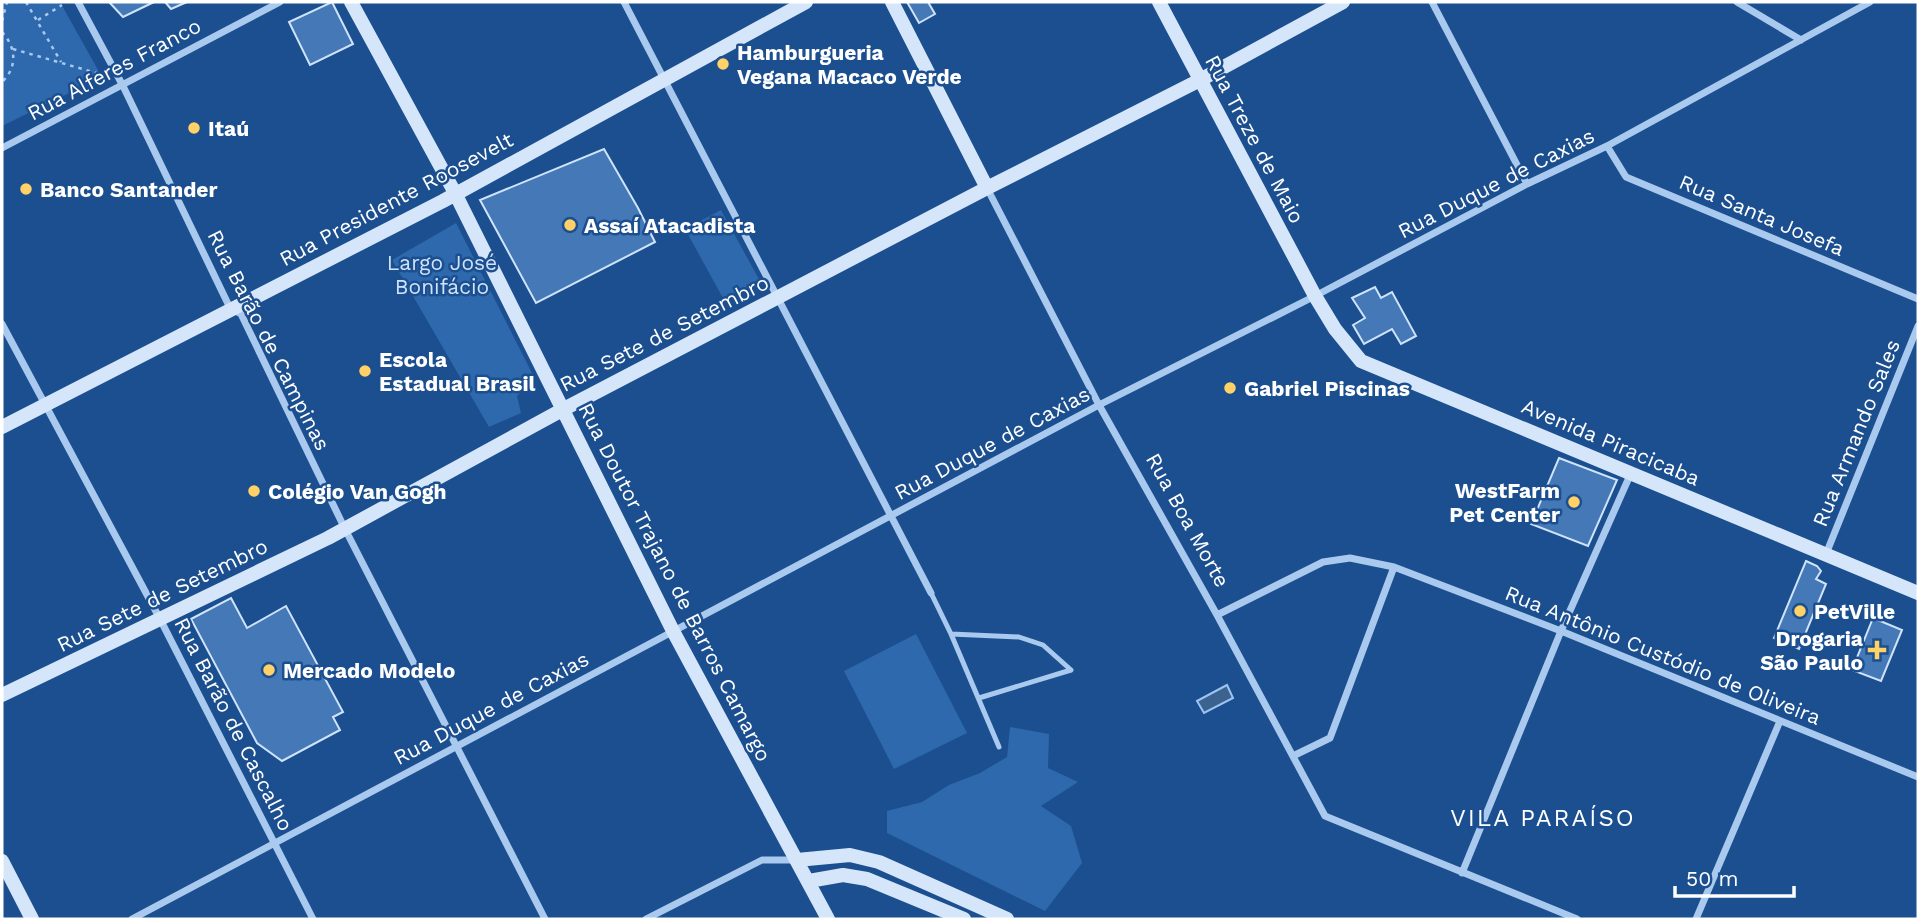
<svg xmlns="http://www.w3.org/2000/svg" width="1920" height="921" viewBox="0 0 1920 921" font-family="'Work Sans',sans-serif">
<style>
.green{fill:#2e69ad}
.water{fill:#3c6290;stroke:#9cc4f0;stroke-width:2}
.building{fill:#4478b7;stroke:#cfe3fa;stroke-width:2}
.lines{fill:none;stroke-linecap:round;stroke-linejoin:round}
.path{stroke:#a9c9ee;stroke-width:2.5;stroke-dasharray:3.5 5;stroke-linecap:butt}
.lane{stroke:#a9c9ee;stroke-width:5}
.street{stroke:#a9c9ee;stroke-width:7}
.secondary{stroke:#d6e6fa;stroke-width:14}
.poi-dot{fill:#ffd166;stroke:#1b4f8f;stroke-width:2.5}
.labels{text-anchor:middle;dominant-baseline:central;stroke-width:5;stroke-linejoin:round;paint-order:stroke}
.poi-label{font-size:21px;font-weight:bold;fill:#fff;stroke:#1b4f8f;text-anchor:start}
.street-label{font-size:21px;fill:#fff;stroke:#1b4f8f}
.park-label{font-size:21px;fill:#cfe3fa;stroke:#1b4f8f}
.quarter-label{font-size:24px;letter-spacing:2px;fill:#fff;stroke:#1b4f8f}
</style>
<rect width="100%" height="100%" fill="#1b4f8f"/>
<path class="green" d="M2,2H60L102,77L2,126Z
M721,210L760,281L724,300L685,229Z
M456,223L534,377L517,396L521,413L489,427L392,260Z
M916,634L967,733L894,769L844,671Z
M1010,727L1049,734L1048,768L1078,782L1041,806L1071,826L1082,863L1045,911L887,833V811L922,802L949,785L980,773L1007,757Z"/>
<path class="water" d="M1227,685L1233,698L1204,713L1197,701Z"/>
<path class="building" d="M109,2H154L123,17Z
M165,2H187L171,9Z
M332,2L353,44L310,65L289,22Z
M907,2H928L935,14L919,23Z
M604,149L638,208L655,242L536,303L480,200Z
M1375,287L1381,298L1392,292L1416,336L1401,344L1392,329L1364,344L1353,325L1365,318L1352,298Z
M1559,458L1617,480L1588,546L1531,524Z
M1806,561L1817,566L1821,571L1816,579L1826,584L1799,649L1774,638Z
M231,598L247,628L286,606L343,712L333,717L340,730L282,761L257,743L191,619Z
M1873,618L1902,630L1881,681L1852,670Z"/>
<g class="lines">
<path class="path" d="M26,2L61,62
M38,20L62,5
M2,21L7,2
M2,32C16,47 18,67 2,82
M13,49L100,74"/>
<path class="lane" d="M931,593L951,634L999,747
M951,634L1019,637L1043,645L1071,670
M979,698L1071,670"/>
<path class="street" d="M78,2L123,86L230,308L241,314L344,527L545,919
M624,2L931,593
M1432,2L1527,184
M1737,2L1801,40
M1607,146L1626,177L1918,299
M2,148L280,2
M987,188L1099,405L1217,615L1325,816L1577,919
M2,324L160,619L313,919
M1826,554L1918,326
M1217,615L1323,562L1350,558L1394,567L1561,631L1918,777
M1293,756L1330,738L1394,567
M1462,873L1561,631L1631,473
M132,919L1099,405L1315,296L1527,184L1607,146L1870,2
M646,919L762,860H796
M1696,919L1780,721"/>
<path class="secondary" d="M351,2L455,193L673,631L828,919
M892,2L987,188
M1159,2L1315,296L1335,329L1361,361L1918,593
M2,427L443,201L806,2
M2,695L328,538L562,410L987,188L1200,80L1343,2
M797,860L850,855L879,862L1007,919
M2,861L32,919
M809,881L843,875L867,879L964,919"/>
</g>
<g class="poi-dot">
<circle cx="723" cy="64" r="7"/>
<circle cx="194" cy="128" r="7"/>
<circle cx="26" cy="189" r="7"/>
<circle cx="570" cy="225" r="7"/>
<circle cx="365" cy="371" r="7"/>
<circle cx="1230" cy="388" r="7"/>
<circle cx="254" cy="491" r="7"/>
<circle cx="1574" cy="502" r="7"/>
<circle cx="1800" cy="611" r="7"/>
<path d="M1873.5 639.5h7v7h7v7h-7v7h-7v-7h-7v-7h7z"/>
<circle cx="269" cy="670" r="7"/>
</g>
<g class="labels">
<g class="poi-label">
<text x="737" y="52">Hamburgueria<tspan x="737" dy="24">Vegana Macaco Verde</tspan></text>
<text x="208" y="128">Itaú</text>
<text x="40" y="189">Banco Santander</text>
<text x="584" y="225">Assaí Atacadista</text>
<text x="379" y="359">Escola<tspan x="379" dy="24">Estadual Brasil</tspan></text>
<text x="1244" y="388">Gabriel Piscinas</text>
<text x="1560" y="490" text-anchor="end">WestFarm<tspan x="1560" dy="24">Pet Center</tspan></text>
<text x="268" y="491">Colégio Van Gogh</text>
<text x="1814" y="611">PetVille</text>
<text x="1863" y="638" text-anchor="end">Drogaria<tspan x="1863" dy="24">São Paulo</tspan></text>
<text x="283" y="670">Mercado Modelo</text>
</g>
<g class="street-label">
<text transform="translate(114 69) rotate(-28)">Rua Alferes Franco</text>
<text transform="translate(1255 139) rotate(62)">Rua Treze de Maio</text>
<text transform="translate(1496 183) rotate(-27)">Rua Duque de Caxias</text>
<text transform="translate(396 199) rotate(-28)">Rua Presidente Roosevelt</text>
<text transform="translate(1762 215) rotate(23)">Rua Santa Josefa</text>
<text transform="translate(664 333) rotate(-27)">Rua Sete de Setembro</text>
<text transform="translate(269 340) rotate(63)">Rua Barão de Campinas</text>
<text transform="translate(1856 433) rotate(-68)">Rua Armando Sales</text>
<text transform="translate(1611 442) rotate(23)">Avenida Piracicaba</text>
<text transform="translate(992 443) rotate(-28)">Rua Duque de Caxias</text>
<text transform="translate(1188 520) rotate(61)">Rua Boa Morte</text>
<text transform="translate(675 582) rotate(63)">Rua Doutor Trajano de Barros Camargo</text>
<text transform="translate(162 595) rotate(-26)">Rua Sete de Setembro</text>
<text transform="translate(1663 655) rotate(22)">Rua Antônio Custódio de Oliveira</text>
<text transform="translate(491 708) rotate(-28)">Rua Duque de Caxias</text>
<text transform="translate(234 724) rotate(63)">Rua Barão de Cascalho</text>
</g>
<g class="park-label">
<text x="442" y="262">Largo José<tspan x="442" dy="24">Bonifácio</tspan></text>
</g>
<g class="quarter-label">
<text x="1543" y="818">VILA PARAÍSO</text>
</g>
</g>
<rect width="1920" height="921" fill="none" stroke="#ffffff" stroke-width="7"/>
<path d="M1675 886v10h119v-10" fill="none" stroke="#ffffff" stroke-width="3.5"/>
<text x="1686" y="886" font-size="21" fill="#ffffff" stroke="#1b4f8f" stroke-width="5" paint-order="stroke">50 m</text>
</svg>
